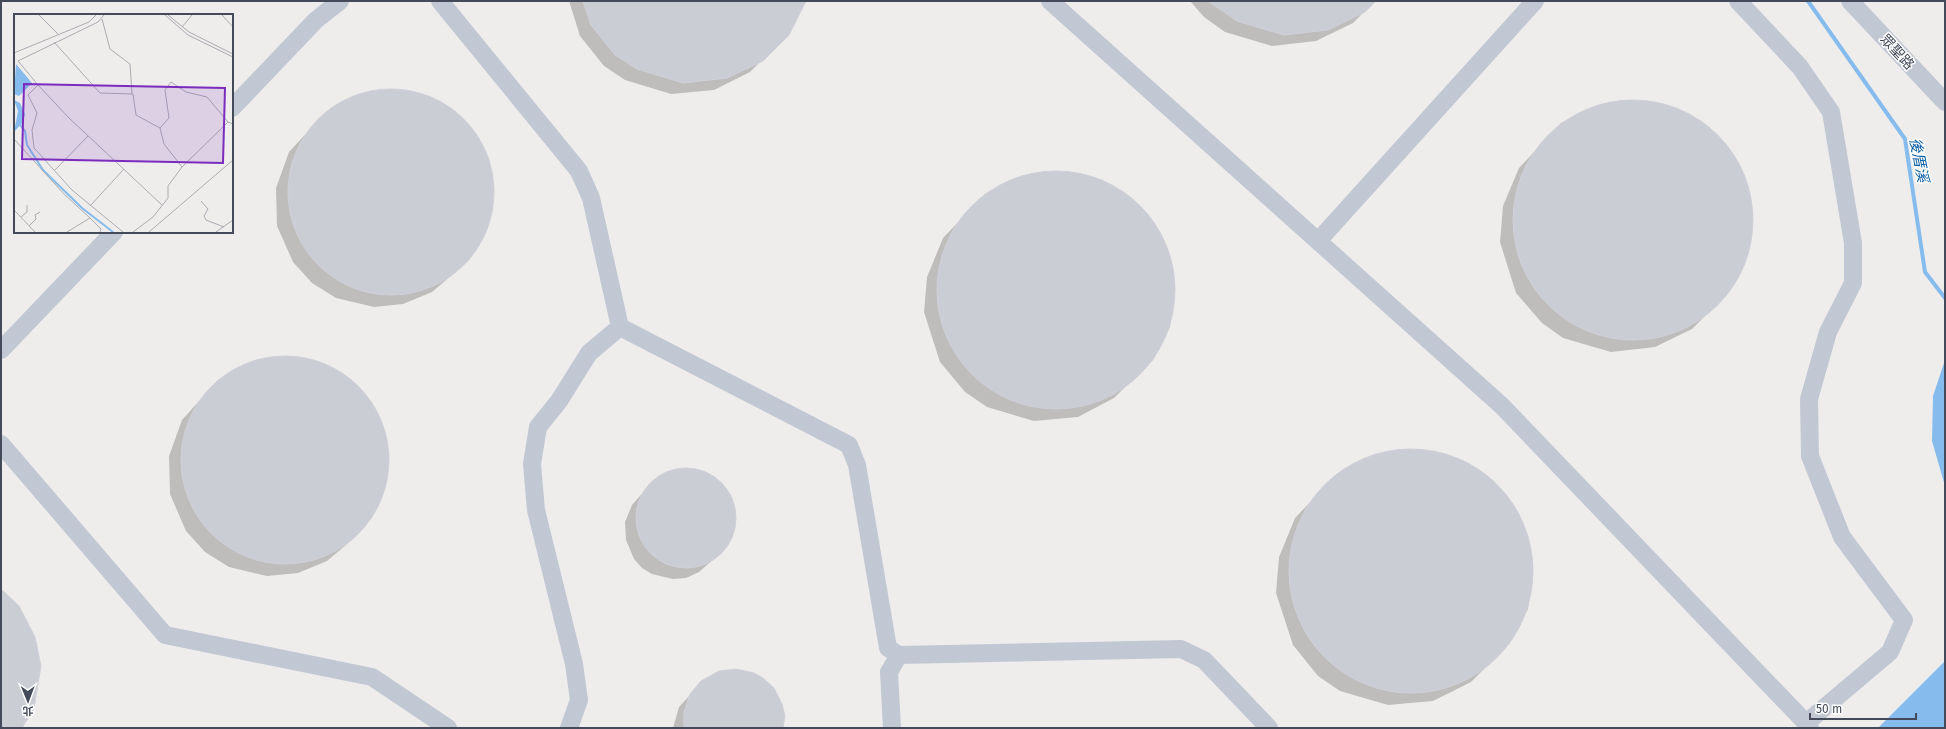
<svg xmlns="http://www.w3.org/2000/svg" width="1946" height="729" viewBox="0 0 1946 729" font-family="'Fira Sans','Noto Sans TC',sans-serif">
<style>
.water{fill:#85bced}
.shadow{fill:#0003}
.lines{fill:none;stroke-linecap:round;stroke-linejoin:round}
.stream{stroke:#85bced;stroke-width:4}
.building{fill:#cbcdd4;stroke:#d0d0d8}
.minor{stroke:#c2c7d4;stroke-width:18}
.labels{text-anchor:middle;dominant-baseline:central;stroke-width:3;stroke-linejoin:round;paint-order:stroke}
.street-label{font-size:14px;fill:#444a5a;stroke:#fff}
.water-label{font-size:15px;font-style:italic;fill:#0a5ea7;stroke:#fff}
.inset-river{fill:none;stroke:#85bced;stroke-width:2}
.inset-road{fill:none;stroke:#abacb2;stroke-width:1}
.view{fill:#7b2cbf;fill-opacity:0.15;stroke:#7b2cbf;stroke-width:2}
.inset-edge{fill:none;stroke:#444a5a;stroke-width:2}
</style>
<rect width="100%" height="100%" fill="#efedec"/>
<path class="water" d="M1945,360V486L1932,441L1933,396Z
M1945,661V728H1878Z"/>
<path class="shadow" d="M569,1H805L788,34L750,72L714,90L671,94L625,80L604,66L580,36Z
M1190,1H1375L1353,23L1316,41L1272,46L1225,32L1204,17Z
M395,89L429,96L451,108L472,129L489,158L494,187L488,228L470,259L458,270L432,292L403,304L374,307L336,298L312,283L293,262L277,226L276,188L289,152L325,113L360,94Z
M1631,100L1672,107L1691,115L1714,132L1740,166L1753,213L1747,257L1730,291L1692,329L1655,347L1611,352L1563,338L1542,323L1516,293L1500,242L1503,206L1519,168L1561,123L1599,105Z
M1054,171L1095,178L1113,186L1137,203L1162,236L1175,283L1170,327L1153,360L1114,398L1078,417L1034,421L987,407L965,392L940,362L924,312L927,277L943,238L985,194L1022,176Z
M289,356L324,364L346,376L367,396L383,426L389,455L382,497L364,527L353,539L327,561L298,573L267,576L229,567L205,552L186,531L170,494L169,456L182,420L218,380L253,361Z
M1409,449L1451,456L1470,465L1494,482L1520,516L1533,564L1528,609L1510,643L1471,682L1433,701L1388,705L1340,691L1318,676L1293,645L1276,593L1279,557L1295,518L1338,473L1376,454Z
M688,469L706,473L715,477L725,487L733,503L735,514L732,536L724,550L699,572L686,578L673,579L652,574L642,568L634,559L626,540L625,522L632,505L654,480L672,471Z
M702,682L782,728H673L679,707Z"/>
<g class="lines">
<path class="stream" d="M1808,1L1905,139L1925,272L1945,298"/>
</g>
<path class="building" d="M583,1H806L789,35L763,61L727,78L683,83L637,69L615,55L591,25Z
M1208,1H1376L1365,12L1328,30L1284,35L1237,21Z
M288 192a103 103 0 1 1 206 0a103 103 0 1 1-206 0Z
M1513 220a120 120 0 1 1 240 0a120 120 0 1 1-240 0Z
M937 290a119 119 0 1 1 238 0a119 119 0 1 1-238 0Z
M181 460a104 104 0 1 1 208 0a104 104 0 1 1-208 0Z
M1289 571a122 122 0 1 1 244 0a122 122 0 1 1-244 0Z
M636 518a50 50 0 1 1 100 0a50 50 0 1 1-100 0Z
M1,589L19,606L35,637L41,666L34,708L22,728H1Z
M736,669L754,673L763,678L774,688L782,704L785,716L783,728H684V712L690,694L701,681L719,671Z"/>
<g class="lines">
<path class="minor" d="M440,1L579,171L591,198L620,327L849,445L857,465L888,648L899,655L1181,649L1204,660L1269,728
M1050,1L1502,406L1806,723
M1738,1L1800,67L1831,112L1853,243V283L1828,332L1809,399L1810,456L1842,537L1904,620L1890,652L1806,723L1810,728
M1850,1L1945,102
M232,108L316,20L340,1
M1318,241L1535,1
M1,350L114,232
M1,444L165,635L372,677L448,728
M569,728L579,700L574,664L536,510L532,464L538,427L559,401L589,353L620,327
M892,728L889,672L899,655"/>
</g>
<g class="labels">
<g class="street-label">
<text transform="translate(1897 52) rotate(47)">眾聖路</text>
</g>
<g class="water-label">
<text transform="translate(1919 160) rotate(79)">後厝溪</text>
</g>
</g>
<g transform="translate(14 14)">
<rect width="219" height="219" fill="#efedec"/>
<path d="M2,50L18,69L5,82L0,80ZM0,86L6,89L11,100L9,108L0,118L4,97Z" fill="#85bced"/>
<path class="inset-river" d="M6,111L11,117L13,131L29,156L68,194L99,218"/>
<path class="inset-road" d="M25,1L44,20M90,1L84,8L4,47L24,71L14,81L23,99L18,116L20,134L58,176L109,218M151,1L174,21L219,43M154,1L175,18L219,40M208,1L219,13M88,5L96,35L116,50L118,80M168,13L178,1M40,28L86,79L119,80L122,101L146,114L150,130L168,153M0,39L75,8L82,1M24,71L55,104L148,191M146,114L155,104L151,76L157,68L172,78L193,83L214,108M0,125L50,180L76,204L87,215L86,218M40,157L74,122M187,187L194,195L190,202L192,206L210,213M76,192L110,155M0,196L21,218M7,203L13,198V191M15,212L22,205L21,201L26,198M53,218L76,204M119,218L139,203L154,184V172L168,153L214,108L219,110M135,218L219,146M202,218L219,206"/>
<path class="view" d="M10,70L211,74L209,149L8,145Z"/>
<rect width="219" height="219" class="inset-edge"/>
</g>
<rect width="1946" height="729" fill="none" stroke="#444a5a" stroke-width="4"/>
<g transform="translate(28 701) rotate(179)" stroke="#ffffff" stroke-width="3" paint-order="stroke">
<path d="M0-3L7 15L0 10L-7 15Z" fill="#444a5a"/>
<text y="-6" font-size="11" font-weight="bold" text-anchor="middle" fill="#444a5a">北</text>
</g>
<path d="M1810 713v6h106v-6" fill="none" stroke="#444a5a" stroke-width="2"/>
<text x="1816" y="713" font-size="12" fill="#444a5a" stroke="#ffffff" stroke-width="3" paint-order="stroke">50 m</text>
</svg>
